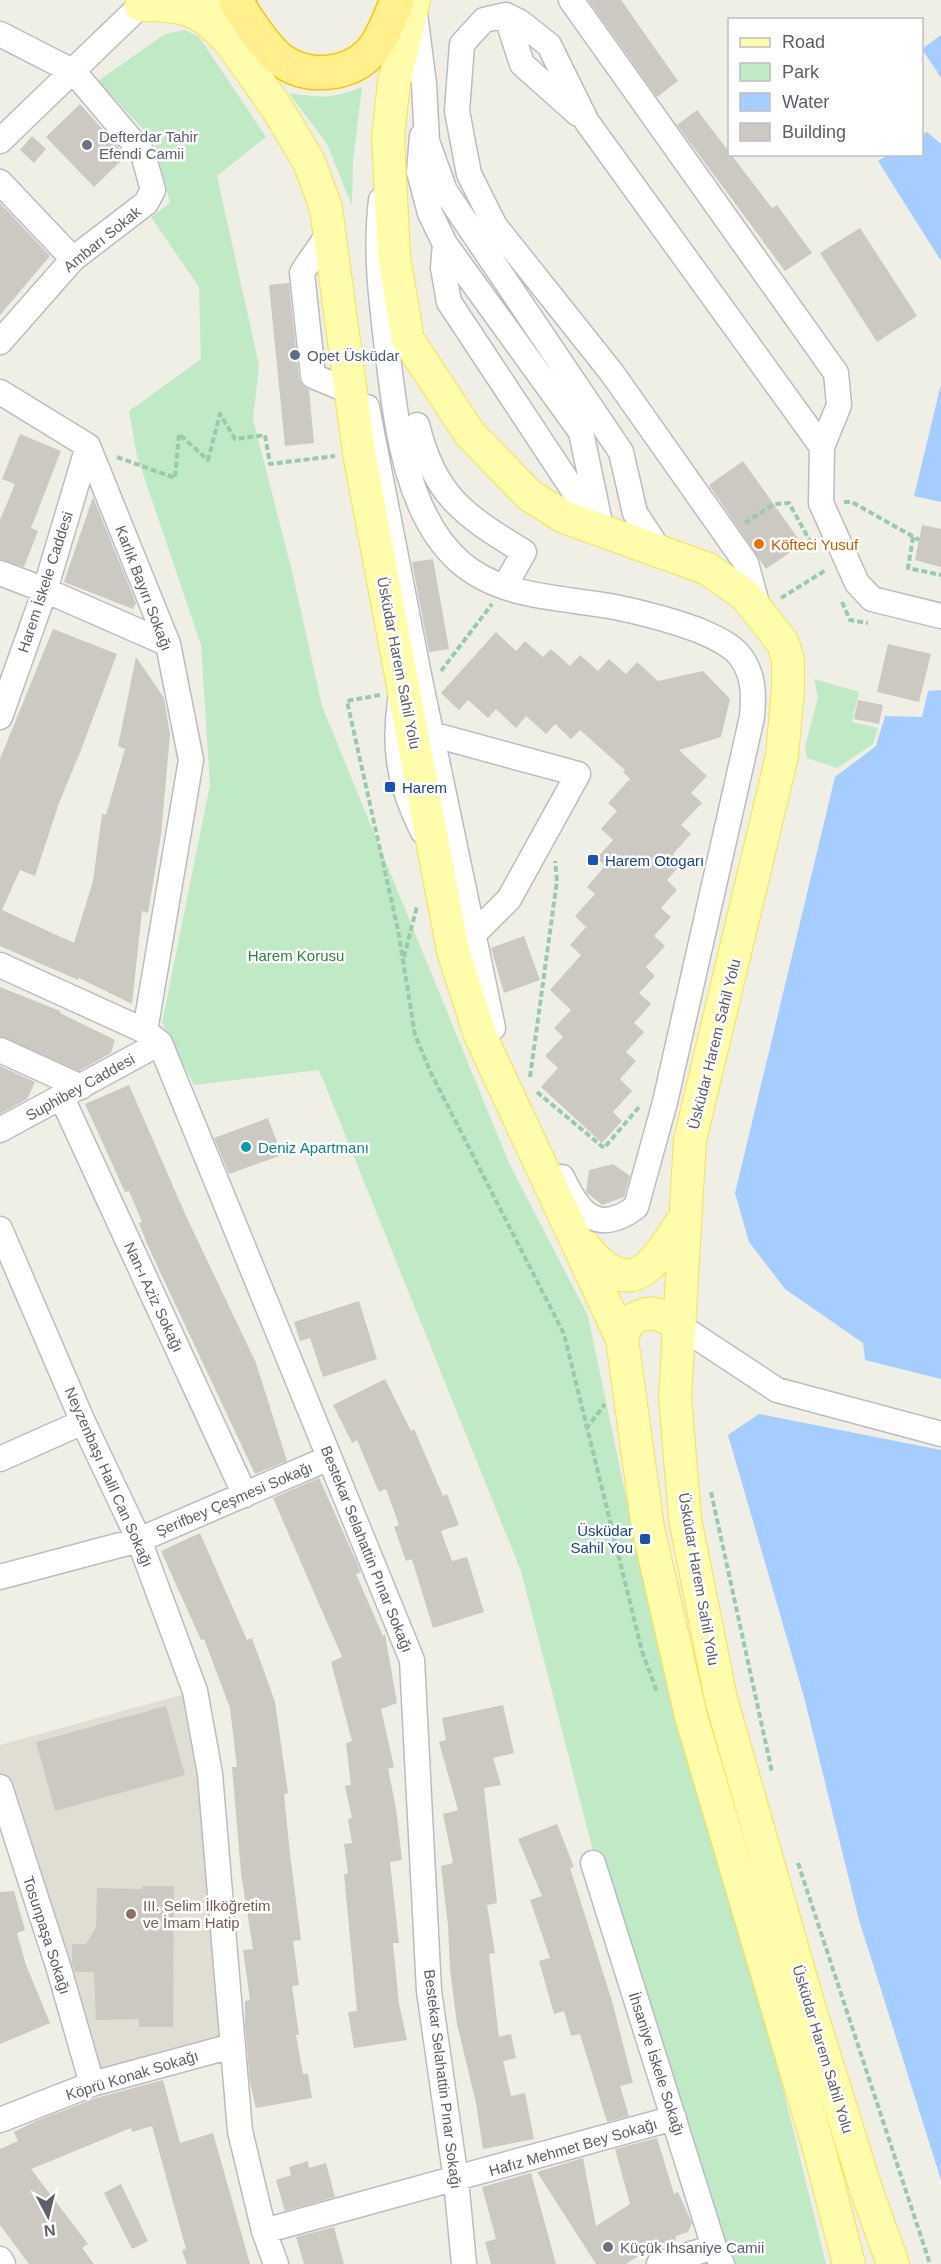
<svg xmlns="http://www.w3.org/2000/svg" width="941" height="2264" viewBox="0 0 941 2264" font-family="Helvetica,sans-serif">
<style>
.education{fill:#e0ded3}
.green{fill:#c0e9c5}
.water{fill:#a6cdff}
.building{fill:#cbc9c2}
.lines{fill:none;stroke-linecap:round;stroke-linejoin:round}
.minor-casing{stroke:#babcc1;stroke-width:27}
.major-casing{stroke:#f9df54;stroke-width:34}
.highway-casing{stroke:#f5c600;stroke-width:36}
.path{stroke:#98caad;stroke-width:4;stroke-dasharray:6 3;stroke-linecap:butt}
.minor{stroke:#fff;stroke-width:24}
.major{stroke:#fffcab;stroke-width:32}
.highway{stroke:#fff08d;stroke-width:33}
.worship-dot{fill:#6b7280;stroke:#fff;stroke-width:2}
.service-dot{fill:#5c6f8a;stroke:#fff;stroke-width:2}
.food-dot{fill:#e8710a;stroke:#fff;stroke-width:2}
.transit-dot{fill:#1a4fb4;stroke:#fff;stroke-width:2}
.culture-dot{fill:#0f9aa8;stroke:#fff;stroke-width:2}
.education-dot{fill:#8d6e63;stroke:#fff;stroke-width:2}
.labels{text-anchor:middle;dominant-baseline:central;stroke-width:5;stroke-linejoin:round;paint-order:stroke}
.worship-label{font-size:15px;fill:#5b616d;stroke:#fff;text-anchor:start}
.street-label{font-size:15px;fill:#5d6066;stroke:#fff}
.service-label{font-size:15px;fill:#4e5e75;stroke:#fff;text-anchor:start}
.food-label{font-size:15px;fill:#c56008;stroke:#fff;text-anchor:start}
.transit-label{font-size:15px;fill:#164399;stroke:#fff;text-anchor:start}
.park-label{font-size:15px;fill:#2f823d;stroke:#fff}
.culture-label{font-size:15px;fill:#0d838f;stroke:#fff;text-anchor:start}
.education-label{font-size:15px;fill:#785e54;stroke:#fff;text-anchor:start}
</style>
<rect width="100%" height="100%" fill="#f0efe5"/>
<path class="education" d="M195,1691L232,2046L92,2084L0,1787V1745Z"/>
<path class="green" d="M185,30L199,37L266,137L217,176L259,365L253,419L293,575L322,706L509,1163L588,1316L634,1535L776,2060L826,2264H734L720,2237L593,1851L521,1571L319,1070L194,1085L162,1023L210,785L201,645L137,456L129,411L201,359L199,287L151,217L170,203L154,141L98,81L165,34Z
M362,87L353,161L352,206L327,144L289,93C321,98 333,99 362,87Z
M814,679L859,692L852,722L878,728L873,744L837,768L807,758L805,747L818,697Z"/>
<path class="water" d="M941,35V78L922,49Z
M927,132L941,144V261L878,161L888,155L922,154V135Z
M941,384V502L914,496Z
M941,690V1379L865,1360L863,1343L785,1289L749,1242L735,1193L835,777L876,746L885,716L922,717L928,691Z
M759,1414L941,1450V2180L859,1920L804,1697L728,1435Z"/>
<path class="building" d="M588,0H621L678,81L657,97Z
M80,104L126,156L94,187L46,137Z
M697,110L772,208L777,205L812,253L785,271L677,125Z
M32,136L46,149L34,163L20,150Z
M0,203L50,256L0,315Z
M860,228L917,316L877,342L820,253Z
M289,283L299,378L302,385L309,390L314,443L285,446L269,285Z
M20,434L61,451L31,528L38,531L24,567L0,559V520L15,484L2,479Z
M743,461L802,544L766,569L709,485Z
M93,497L136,603L133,609L64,582Z
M922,525L941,529V567L915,560Z
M433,559L449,649L429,652L412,562Z
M53,629L117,654L81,750L59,803L35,876L20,870L2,910L74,943L93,881L102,814L106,815L125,749L118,746L136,657L164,698L170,735L161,835L148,913L142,911L132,1004L79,978L78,980L0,946V759Z
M496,632L516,651L525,641L543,657L551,649L570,666L580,655L598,671L609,659L626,674L637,662L658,681L703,671L730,699L721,737L679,750L707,776L691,793L702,803L681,825L691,834L673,854L682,863L667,880L677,890L661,908L671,917L654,936L665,946L646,967L655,976L639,993L651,1004L634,1023L644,1032L626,1052L636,1061L620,1079L632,1091L613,1112L622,1121L602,1143L541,1087L558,1068L545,1056L563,1037L554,1028L571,1010L550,990L581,955L570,945L586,927L575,916L595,894L587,887L605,866L597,858L613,840L601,829L617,811L608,803L630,779L623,772L625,770L580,730L571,739L555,724L546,734L526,716L516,728L496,709L488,718L468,700L459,710L441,693Z
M888,644L931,654L919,702L877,692Z
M858,700L883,705L879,724L854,719Z
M524,936L540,980L504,993L491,948Z
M0,987L60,1011V1013L115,1040L111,1053L79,1071L0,1036Z
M0,1066L35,1082L27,1099L0,1114Z
M129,1085L186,1216L256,1363L287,1461L255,1474L147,1244L139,1223L142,1222L129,1191L125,1192L85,1104Z
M268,1118L282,1155L229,1174L214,1138Z
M613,1164L630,1176L624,1197L602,1205L586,1192L589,1170Z
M359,1301L377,1359L323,1377L310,1338L300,1341L294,1322Z
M385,1379L411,1431L414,1429L443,1496L447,1494L459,1525L441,1531L452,1561L467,1557L484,1612L433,1628L412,1559L406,1561L394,1527L399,1525L386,1489L379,1492L357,1440L352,1443L333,1405Z
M319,1478L361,1572L356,1574L383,1636L385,1634L397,1703L381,1709L394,1767L388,1769L396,1808L402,1860L390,1862L399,1943H393L399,2004L407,2040L354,2048L348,2012L357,2011L344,1874L348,1873L344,1844L352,1843L348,1819L352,1818L345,1786L351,1785L346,1743L352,1741L331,1662L342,1657L273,1498Z
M200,1533L247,1640L252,1638L275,1702L288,1793L284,1794L290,1854L301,1940L293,1941L299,1985L292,1986L299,2035H296L303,2074H308L312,2098L256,2108L250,2083L245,2025V2001L250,2000L243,1950L253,1949L241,1873L232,1767H237L230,1708L204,1639L201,1640L161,1551Z
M503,1705L514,1753L493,1758L501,1785L484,1788L497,1903L487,1905L495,1953L489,1954L499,2037L511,2034L516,2058L503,2061L511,2096L525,2093L534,2139L483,2149L476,2103L457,2024L450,1969L448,1925L441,1866L453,1863L443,1814L458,1810L439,1742L446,1740L442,1718Z
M166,1706L185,1775L55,1811L36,1742Z
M557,1824L574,1867L570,1868L612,2001L633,2083L620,2086L629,2116L607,2122L580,2034L571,2036L564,2011L554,2014L539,1961L550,1958L530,1900L542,1896L518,1839Z
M142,1886H174L173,2027H139V2019L96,2020L94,1972H75L72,1963V1944H86L96,1927L97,1888L142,1889Z
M14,1891L25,1930L17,1933L26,1965L50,2023L0,2044V1892Z
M163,2080L180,2143L213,2133L250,2264H187L182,2250L186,2249L152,2126L132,2132L131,2128L31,2169L88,2244L82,2248L94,2264H29L0,2225V2149L18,2141L14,2132L36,2121L96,2098Z
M657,2138L674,2194L678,2192L692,2223L688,2232L676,2236L675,2242L651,2248L626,2264H596L537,2172L583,2158L596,2226L630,2204L615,2149Z
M308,2161L309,2168L326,2163L335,2197L285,2211L276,2180L291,2175L289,2167Z
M531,2173L556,2264H491L485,2242L496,2239L482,2187Z
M121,2184L148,2241L132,2249L104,2193Z
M334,2227L344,2264H304L296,2237Z"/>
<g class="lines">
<g class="minor-casing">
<path id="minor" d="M571,0L836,373L839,405L822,447L821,503L857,583L872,599L941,616
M415,14L424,84L427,141L445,191L621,452L635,513L660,551
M506,15L522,64L578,114
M0,34L74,72L143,154L153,190L146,203L73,259L0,342
M422,136L419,172L430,213L445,244L581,432L602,532
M0,141L141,5
M0,182L73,259
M381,200C375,250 381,299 387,349C396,418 404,514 461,563C503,599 564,597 615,607C644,613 671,620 698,630C712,636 731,644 740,656C754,674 754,695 752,717L665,1102L636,1207C597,1236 579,1213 562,1177
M329,231C321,248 311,257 302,273L313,376L349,391
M445,244L443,268L449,302L595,523
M0,392L88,446L168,644L191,760L145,1031L160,1043L412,1660L429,1991L456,2180L464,2264
M367,407L419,675L493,1028
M417,425C436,498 463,514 524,552L505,586
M0,573L45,590L168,644
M759,611L746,563L612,373L495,226L469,174L457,111L462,44L484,20L506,15L520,22L549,45L587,122L822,447
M400,701C393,752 400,786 423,832
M0,717L45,590L88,446
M431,734L578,774L509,899L472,936
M0,965L145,1031
M0,1050L81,1087
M62,1098L245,1495
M0,1130L160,1043
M0,1229L83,1422L139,1540L195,1691L210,1774L240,2131L264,2231L276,2264
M680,1326L777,1390L941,1434
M0,1459L83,1422
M0,1577L139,1540L329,1458
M0,1787L59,1969L92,2084
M593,1863L714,2247L722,2264
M0,2120L92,2084L232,2046
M264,2231L674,2118
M0,2259L3,2264
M659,2264L714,2247"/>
</g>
<g class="major-casing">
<path id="major" d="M214,0L231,43L277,108L309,162L326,208L359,453L453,951L480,1035L622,1339L648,1528L691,1716L820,2152L849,2264
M414,0L394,82L388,137L394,256L408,340L470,434L529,495L564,517L708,569L746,596L783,643L788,660V689L782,756L690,1140L675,1397L685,1519L721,1699L809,2006L866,2189L893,2264
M141,5C183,5 199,8 228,40
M585,1247C631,1304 654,1265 683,1220
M622,1339L627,1324C647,1307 660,1313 680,1326"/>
</g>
<g class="highway-casing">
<path id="highway" d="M236,0C244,16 269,53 284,62C309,79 348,75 369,54C382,41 390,17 397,0"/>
</g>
<path class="path" d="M117,457L175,478L179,434L208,460L220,414L235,439L265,435L270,464L335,456
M844,502H852L919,540
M745,523L774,504L789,503L815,550
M913,537L908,568L941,575
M781,598L826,570
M842,602L850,620L868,623
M441,671L492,604
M380,695L347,701L398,930L415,1035L431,1073L564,1334L642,1651L657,1692
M404,957L417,906
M530,1077L557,881L555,861
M537,1092L604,1148L640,1106
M586,1429L605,1404
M711,1492L772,1772
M798,1863L930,2264"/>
<use href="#minor" class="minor"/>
<use href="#major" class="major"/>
<use href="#highway" class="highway"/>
</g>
<g class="worship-dot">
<circle cx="87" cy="145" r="6"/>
<circle cx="608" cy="2247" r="6"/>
</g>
<circle class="service-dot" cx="295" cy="355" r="6"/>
<circle class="food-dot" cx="759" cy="544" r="6"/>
<g class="transit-dot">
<rect x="384" y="781" width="12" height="12" rx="3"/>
<rect x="587" y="854" width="12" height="12" rx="3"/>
<rect x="639" y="1533" width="12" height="12" rx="3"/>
</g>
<circle class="culture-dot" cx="246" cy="1147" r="6"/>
<circle class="education-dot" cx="131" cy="1914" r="6"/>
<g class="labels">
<g class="worship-label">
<text x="99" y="136">Defterdar Tahir<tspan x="99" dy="17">Efendi Camii</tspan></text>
<text x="620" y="2247">Küçük Ihsaniye Camii</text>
</g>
<g class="street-label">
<text transform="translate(102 239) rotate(-39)">Ambarı Sokak</text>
<text transform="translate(45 582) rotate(-72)">Harem İskele Caddesi</text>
<text transform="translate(144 588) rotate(69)">Karlık Bayırı Sokağı</text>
<text transform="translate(399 663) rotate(79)">Üsküdar Harem Sahil Yolu</text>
<text transform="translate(714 1044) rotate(-76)">Üsküdar Harem Sahil Yolu</text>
<text transform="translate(80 1087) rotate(-29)">Suphibey Caddesi</text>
<text transform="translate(154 1297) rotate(65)">Nan-ı Aziz Sokağı</text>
<text transform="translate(109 1477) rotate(66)">Neyzenbaşı Halil Can Sokağı</text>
<text transform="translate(234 1499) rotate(-23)">Şerifbey Çeşmesi Sokağı</text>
<text transform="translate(367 1549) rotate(68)">Bestekar Selahattin Pınar Sokağı</text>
<text transform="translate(699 1579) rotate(80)">Üsküdar Harem Sahil Yolu</text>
<text transform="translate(47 1935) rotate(72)">Tosunpaşa Sokağı</text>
<text transform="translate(823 2049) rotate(73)">Üsküdar Harem Sahil Yolu</text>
<text transform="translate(657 2064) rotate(72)">İhsaniye İskele Sokağı</text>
<text transform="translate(132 2075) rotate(-17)">Köprü Konak Sokağı</text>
<text transform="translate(443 2079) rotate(83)">Bestekar Selahattin Pınar Sokağı</text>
<text transform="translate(573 2147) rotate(-16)">Hafız Mehmet Bey Sokağı</text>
</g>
<g class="service-label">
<text x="307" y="355">Opet Üsküdar</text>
</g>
<g class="food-label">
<text x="771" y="544">Köfteci Yusuf</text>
</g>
<g class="transit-label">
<text x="402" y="787">Harem</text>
<text x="605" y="860">Harem Otogarı</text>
<text x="633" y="1530" text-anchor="end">Üsküdar<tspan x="633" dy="17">Sahil You</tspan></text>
</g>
<g class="park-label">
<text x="296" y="955">Harem Korusu</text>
</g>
<g class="culture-label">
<text x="258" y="1147">Deniz Apartmanı</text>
</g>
<g class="education-label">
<text x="143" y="1905">III. Selim İlköğretim<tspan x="143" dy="17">ve İmam Hatip</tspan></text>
</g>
</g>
<rect x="728" y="18" width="195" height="138" fill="#ffffff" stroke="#bebfc2" stroke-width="1.5"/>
<rect x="740" y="38" width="30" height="9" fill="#fffcab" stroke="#bebfc2" stroke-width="1.5"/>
<text x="782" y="48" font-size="18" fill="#5d6066">Road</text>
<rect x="740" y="63" width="30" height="18" fill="#c0e9c5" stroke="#bebfc2" stroke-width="1.5"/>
<text x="782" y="78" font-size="18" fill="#5d6066">Park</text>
<rect x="740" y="93" width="30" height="18" fill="#a6cdff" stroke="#bebfc2" stroke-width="1.5"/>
<text x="782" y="108" font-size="18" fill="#5d6066">Water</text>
<rect x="740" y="123" width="30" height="18" fill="#cbc9c2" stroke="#bebfc2" stroke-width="1.5"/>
<text x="782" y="138" font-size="18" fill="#5d6066">Building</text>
<g transform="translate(48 2216) rotate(173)" stroke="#ffffff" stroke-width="4.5" paint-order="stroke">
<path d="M0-4.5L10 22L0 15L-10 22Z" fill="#5d6066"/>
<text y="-9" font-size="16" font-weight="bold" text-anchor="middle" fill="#5d6066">N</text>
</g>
</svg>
